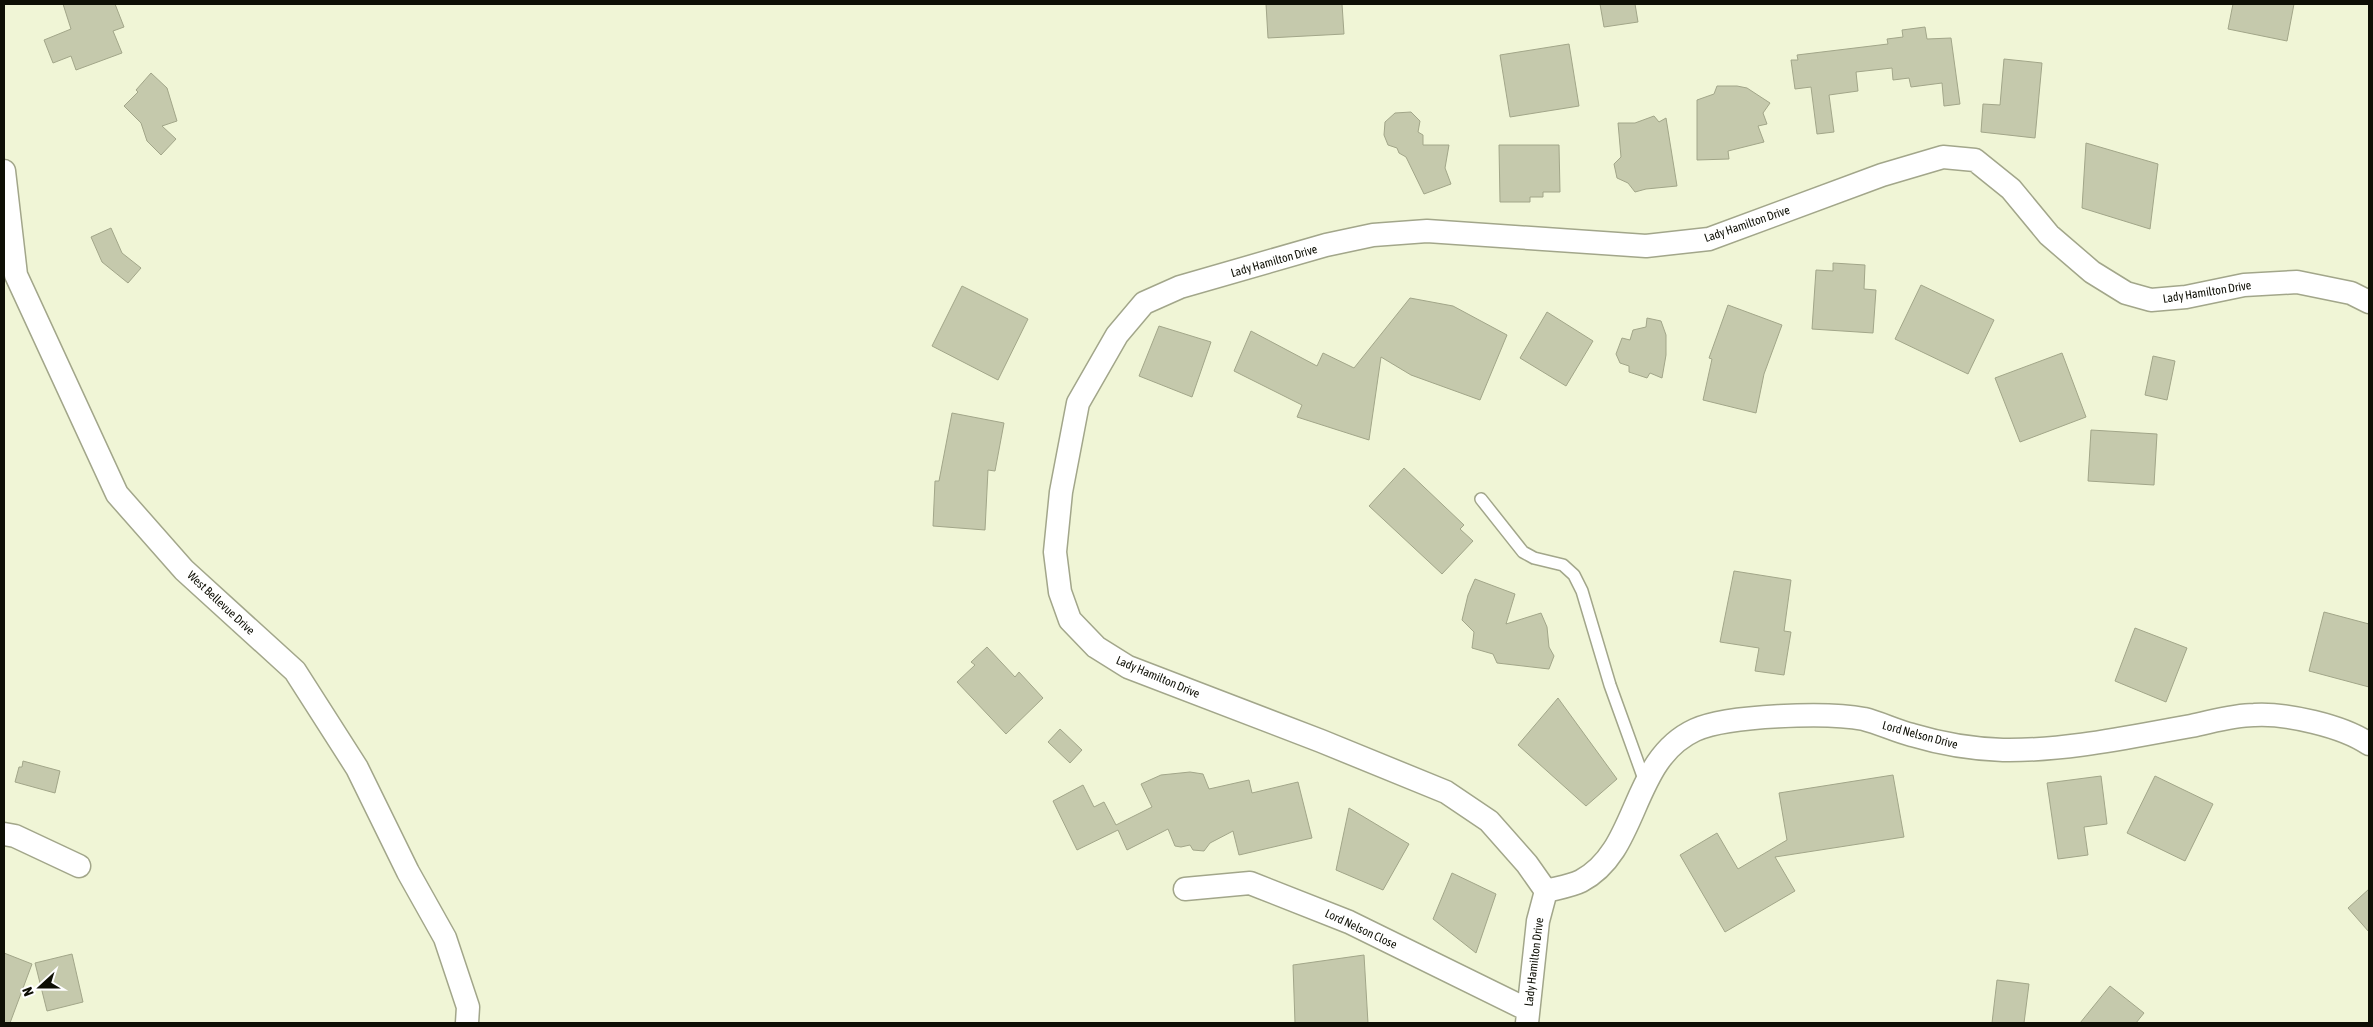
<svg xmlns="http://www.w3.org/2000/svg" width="2373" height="1027" viewBox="0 0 2373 1027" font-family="'Asap Condensed',sans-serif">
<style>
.building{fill:#c5c9ac;stroke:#a2a689}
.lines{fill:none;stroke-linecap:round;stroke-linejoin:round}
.service-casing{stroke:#a2a68a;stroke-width:14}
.minor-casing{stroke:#a2a68a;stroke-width:25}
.service{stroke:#fff;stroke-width:11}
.minor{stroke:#fff;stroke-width:22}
.labels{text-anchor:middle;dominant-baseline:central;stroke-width:4.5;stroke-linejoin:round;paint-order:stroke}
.street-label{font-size:12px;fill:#0e0f05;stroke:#fff}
</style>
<rect width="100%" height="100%" fill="#f0f5d6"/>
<path class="building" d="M63,4H115L124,27L113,31L122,53L76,70L71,56L53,63L44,40L71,29Z
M1266,4H1342L1344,34L1268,38Z
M1600,4H1635L1638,22L1604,27Z
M2233,4H2294L2287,41L2228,29Z
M1925,27L1927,39L1951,38L1960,104L1944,106L1942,83L1911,87L1909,78L1893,80L1892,68L1856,72L1858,91L1829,95L1834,132L1817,134L1811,87L1795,89L1791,60H1798L1797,55L1888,44L1887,39L1903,37L1902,30Z
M1569,44L1579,106L1510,117L1500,55Z
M2004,59L2042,63L2035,138L1981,132L1983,104L2000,105Z
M151,73L167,88L177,121L162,126L176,139L161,155L147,141L141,123L124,106L138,92L136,90Z
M1717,86H1737L1747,88L1770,103L1763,113L1767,124L1758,126L1764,142L1728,151L1729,159L1697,160V100L1714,94Z
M1411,112L1420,121L1418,132L1423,135V145H1449L1445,168L1451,184L1424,194L1406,157L1399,153L1397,148L1388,145L1384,135L1385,122L1395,113Z
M1654,116L1659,122L1666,118L1677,186L1646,189L1635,192L1628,183L1617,178L1614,164L1621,157L1618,123H1635Z
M2086,143L2158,164L2150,229L2082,208Z
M1499,145H1559L1560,192H1543V197H1530V202H1500Z
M111,228L122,253L141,268L128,283L102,262L91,237Z
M1833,263L1865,265L1864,289L1876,290L1873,333L1812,329L1816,270L1833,271Z
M1921,285L1994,320L1968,374L1895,339Z
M962,286L1028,319L998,380L932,346Z
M1410,298L1453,306L1507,335L1480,400L1411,375L1381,357L1369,440L1297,417L1302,405L1234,371L1251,331L1317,366L1323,353L1354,368Z
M1728,305L1782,325L1764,374L1756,413L1703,400L1712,359L1709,358Z
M1547,312L1593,341L1566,386L1520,358Z
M1647,318L1661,321L1666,335V355L1662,378L1650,373L1647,378L1629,372V366L1620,363L1616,354L1622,338L1630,340L1633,330L1646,327Z
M1159,326L1211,342L1192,397L1139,376Z
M2062,353L2086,417L2020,442L1995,378Z
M2153,356L2175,361L2167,400L2145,395Z
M952,413L1004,423L995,471L988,470L985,530L933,526L935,481H939Z
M2091,430L2157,434L2154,485L2088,481Z
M1404,468L1464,525L1460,529L1473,541L1442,574L1369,506Z
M1734,571L1791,580L1784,631L1791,632L1784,675L1755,671L1759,648L1720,642Z
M1475,579L1515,594L1506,624L1541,613L1547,627L1549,647L1554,656L1549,669L1497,663L1493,654L1472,648L1474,632L1462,620L1468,595Z
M2324,612L2369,624V687L2309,671Z
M2135,628L2187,648L2166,702L2115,681Z
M987,647L1015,677L1019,672L1043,698L1006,734L957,682L975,665L971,662Z
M1558,698L1617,779L1586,806L1518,745Z
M1060,729L1082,750L1070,763L1048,742Z
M23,761L60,771L55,793L15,782L19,767H22Z
M1190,772L1203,774L1209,789L1249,780L1252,793L1298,782L1312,838L1239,855L1233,831L1210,843L1204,851L1193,850L1190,845L1181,847L1175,846L1168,829L1127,850L1118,830L1077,850L1053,801L1083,785L1094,807L1104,802L1116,825L1152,807L1141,784L1161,775Z
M1893,775L1904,837L1775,857L1795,891L1725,932L1680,855L1717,833L1738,869L1787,840L1779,793Z
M2101,776L2107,824L2084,827L2088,855L2058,859L2047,783Z
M2155,776L2213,804L2185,861L2127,833Z
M1349,808L1409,844L1383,890L1336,870Z
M1452,873L1496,894L1476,953L1433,919Z
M2369,889V932L2348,908Z
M4,953L32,964L10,1023H4Z
M72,954L83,1002L47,1011L35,963Z
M1364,955L1368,1023H1295L1293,965Z
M1997,980L2029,984L2024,1023H1992Z
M2110,986L2144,1013L2136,1023H2080Z"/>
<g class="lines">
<g class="service-casing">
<path id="service" d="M1481,499L1523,552L1534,558L1563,565L1574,575L1582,591L1610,685L1645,782"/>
</g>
<g class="minor-casing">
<path id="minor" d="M4,171L16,275L117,494L184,570L295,671L357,768L408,872L445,938L468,1007L467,1023
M4,834L15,836L79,866
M1185,889L1250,883L1349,922L1528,1010
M1546,891C1557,888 1571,886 1581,881C1640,850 1630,760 1695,730C1728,715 1828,712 1864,719C1880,723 1896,731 1912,735C1942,744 1972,749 2003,750C2067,751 2129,737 2191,726C2211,722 2233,715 2254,715C2286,713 2343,726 2369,744
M1527,1023L1538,921L1546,891L1527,864L1489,821L1446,792L1321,741L1128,667L1096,647L1070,620L1060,592L1055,552L1061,492L1078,403L1117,335L1144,303L1180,287L1326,245L1373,235L1427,231L1646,246L1709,239L1882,175L1943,157L1975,160L2011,189L2049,235L2092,272L2126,293L2151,300L2186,297L2244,285L2297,282L2351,293L2369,302"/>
</g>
<use href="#service" class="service"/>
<use href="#minor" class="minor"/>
</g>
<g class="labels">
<g class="street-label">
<text transform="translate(1747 224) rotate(-19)">Lady Hamilton Drive</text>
<text transform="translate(1274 261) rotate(-16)">Lady Hamilton Drive</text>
<text transform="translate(2207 292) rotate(-9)">Lady Hamilton Drive</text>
<text transform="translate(221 603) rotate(43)">West Bellevue Drive</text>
<text transform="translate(1158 677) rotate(23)">Lady Hamilton Drive</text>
<text transform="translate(1920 735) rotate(15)">Lord Nelson Drive</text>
<text transform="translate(1361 929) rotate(25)">Lord Nelson Close</text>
<text transform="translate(1534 962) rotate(-83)">Lady Hamilton Drive</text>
</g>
</g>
<rect width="2373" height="1027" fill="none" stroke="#0e0f05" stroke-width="10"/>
<g transform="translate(40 987) rotate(249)" stroke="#ffffff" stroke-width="4" paint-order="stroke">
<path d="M0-4L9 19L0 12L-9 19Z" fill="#0e0f05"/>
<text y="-8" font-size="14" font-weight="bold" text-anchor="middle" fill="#0e0f05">N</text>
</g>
</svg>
